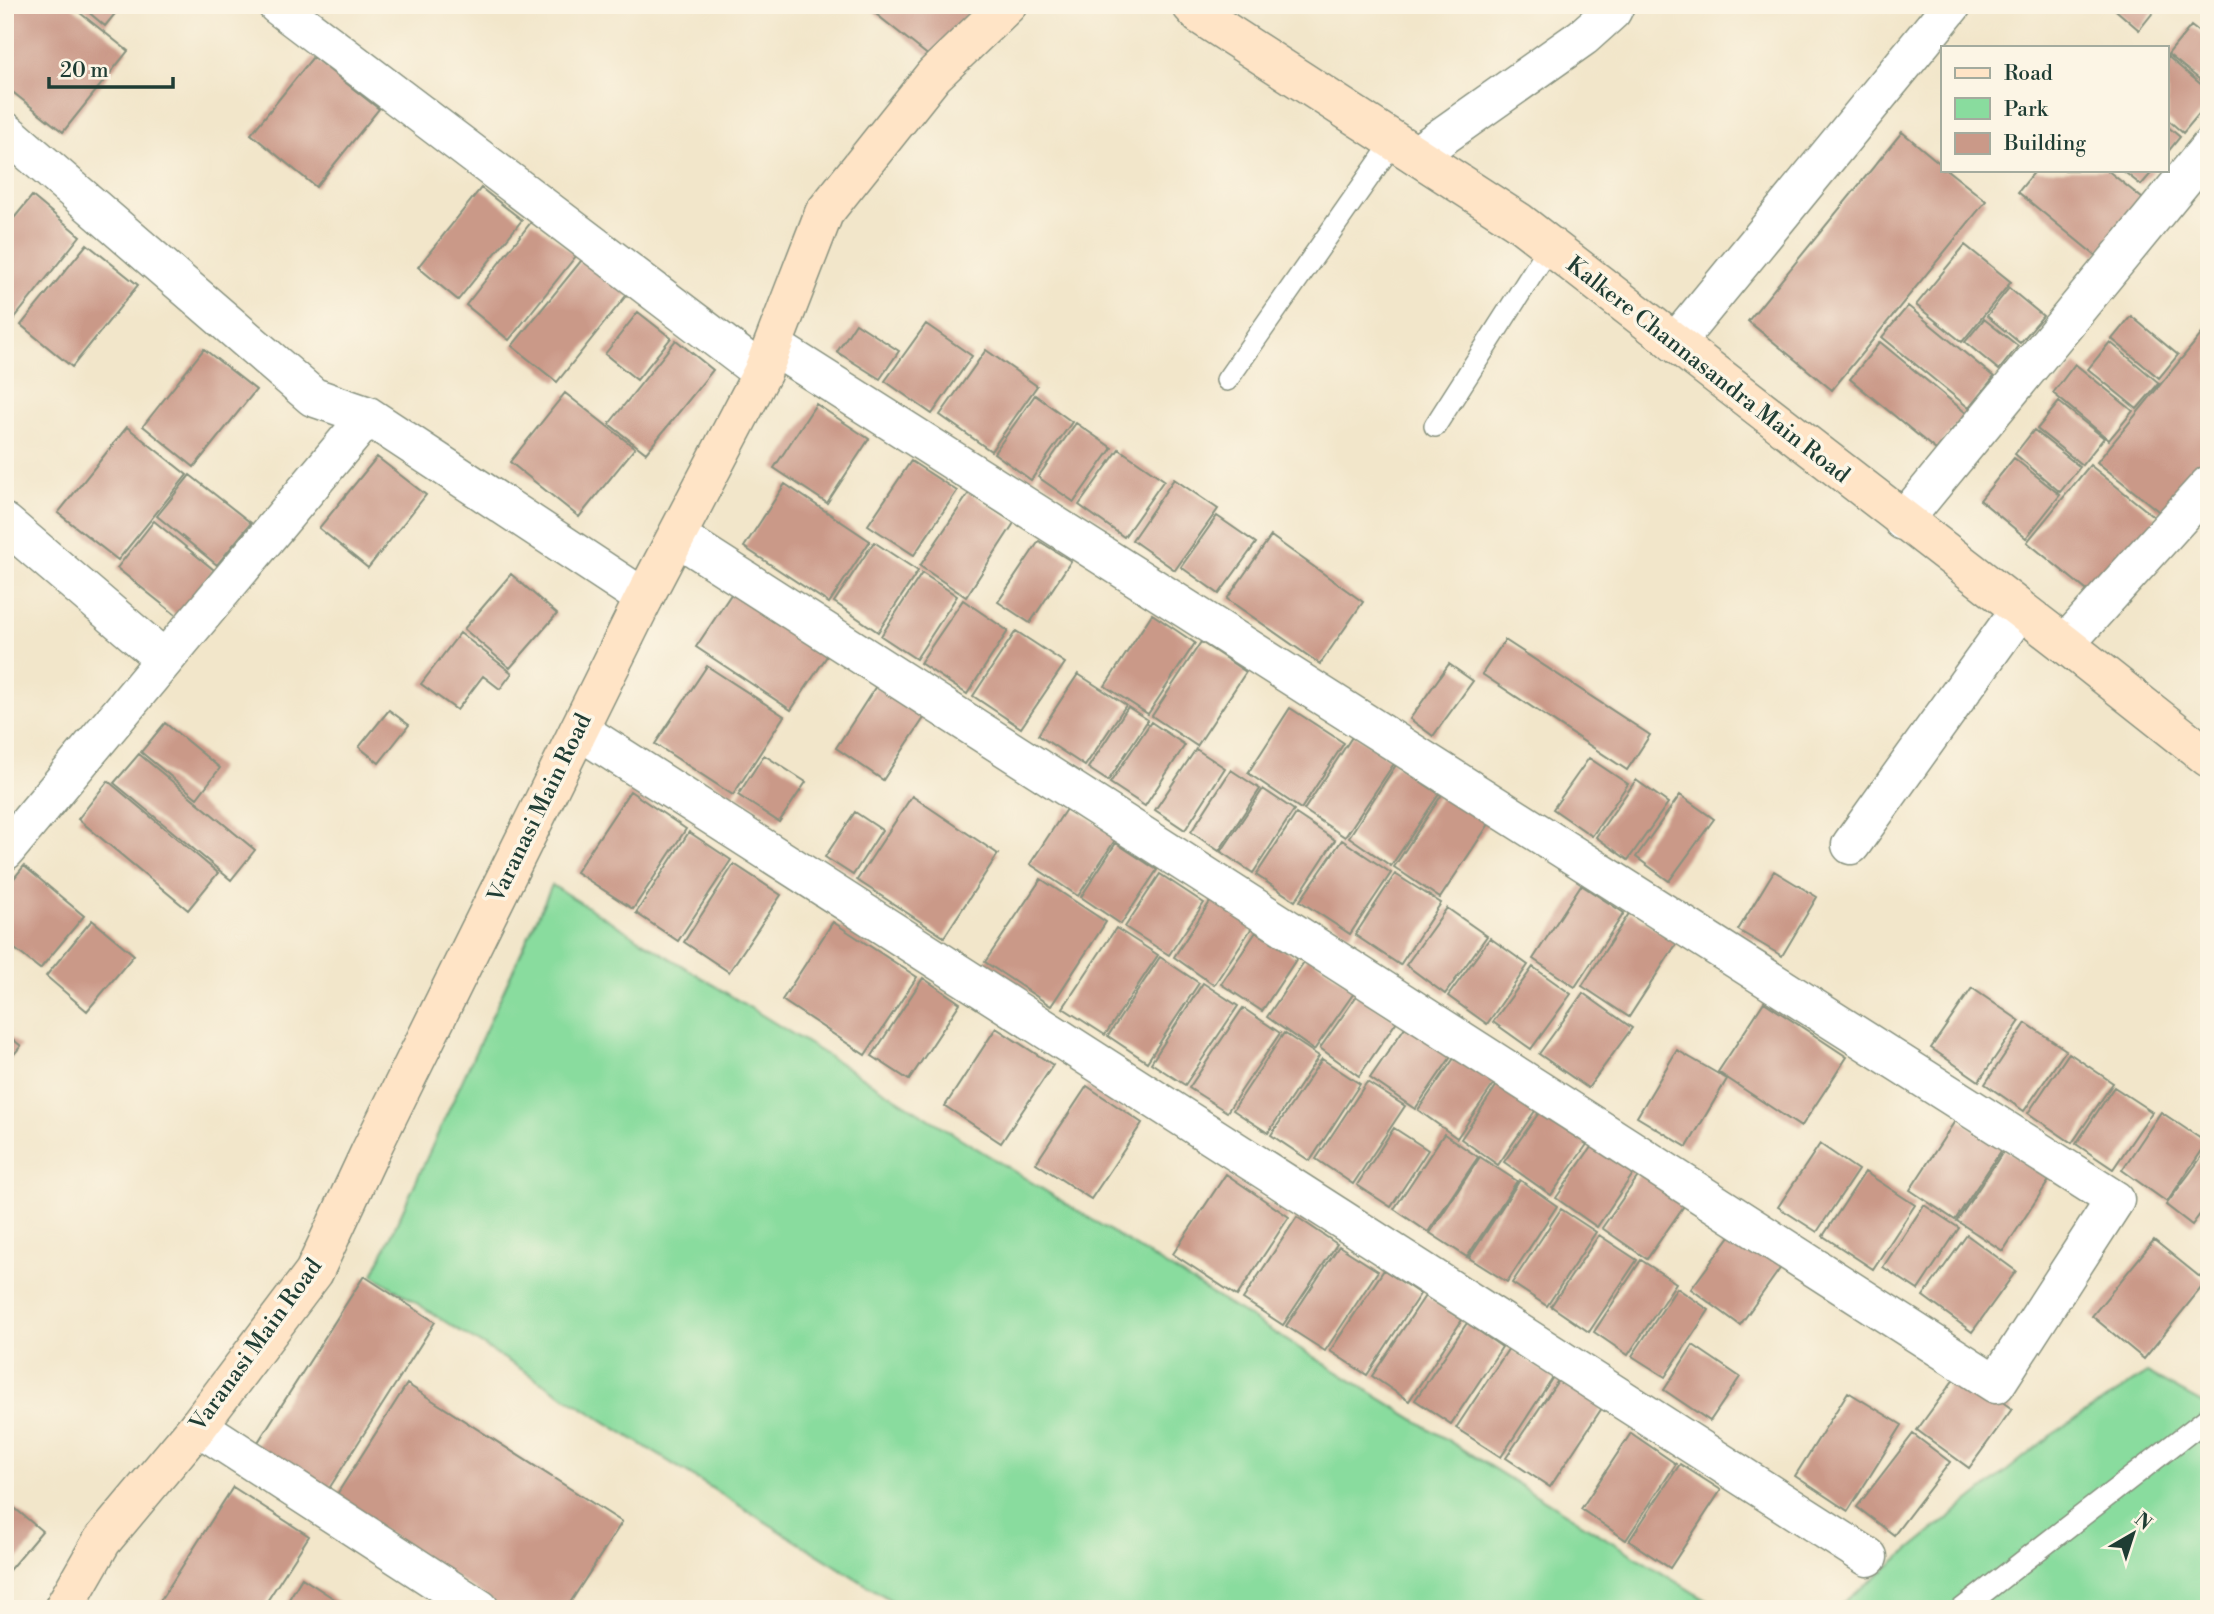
<svg xmlns="http://www.w3.org/2000/svg" width="2214" height="1614" viewBox="0 0 2214 1614" font-family="'Libre Bodoni',serif">
<style>
.green{fill:#89dc9e;stroke:#548c69;stroke-width:2}
.building{fill:#ca9988}
.lines{fill:none;stroke-linecap:round;stroke-linejoin:round}
.lane-casing{stroke:#88927f;stroke-width:24}
.street-casing{stroke:#88927f;stroke-width:41}
.secondary-casing{stroke:#88927f;stroke-width:41}
.lane{stroke:#fff;stroke-width:21}
.street{stroke:#fff;stroke-width:38}
.secondary{stroke:#ffe4c6;stroke-width:38}
.labels{text-anchor:middle;dominant-baseline:central;stroke-width:7;stroke-linejoin:round;paint-order:stroke}
.street-label{font-size:23px;fill:#1f3d34;stroke:#fcf5e5}
</style>
<rect width="100%" height="100%" fill="#fcf5e5"/>
<filter id="ink" filterUnits="userSpaceOnUse"><feTurbulence type="fractalNoise" baseFrequency=".0143" numOctaves="2"/><feDisplacementMap in="SourceGraphic" scale="14" xChannelSelector="R" yChannelSelector="G"/><feConvolveMatrix kernelMatrix="1 2 1 2 8 2 1 2 1" color-interpolation-filters="sRGB"/></filter>
<filter id="wash" filterUnits="userSpaceOnUse"><feTurbulence type="fractalNoise" baseFrequency=".00686" numOctaves="4" result="noise"/><feDisplacementMap in="SourceGraphic" scale="28" xChannelSelector="R" yChannelSelector="G"/><feGaussianBlur stdDeviation="1.57" result="paint"/><feColorMatrix in="noise" values="0 0 0 0 0 0 0 0 0 0 0 0 0 0 0 0 0 1.4 0 .05"/><feComposite in="paint" operator="in"/></filter>
<g filter="url(#wash)">
<rect width="100%" height="100%" fill="#f2e6ca"/>
<path class="green" d="M552,885L1720,1609H905L444,1321L373,1275Z
M2147,1373L2209,1407V1609H1836L2050,1436Z"/>
<g id="blocks">
<path class="building" d="M5,5H70L128,51L63,132L5,86Z
M80,5H122L105,26Z
M875,5H990L935,61L871,10Z
M2110,5H2159L2139,30Z
M2191,26L2209,40V87L2168,54Z
M2167,56L2209,91V102L2183,133L2167,119Z
M313,57L379,109L316,187L251,134Z
M2167,126L2180,137L2167,153Z
M1902,132L1943,166V170H1947L1986,201L1832,390L1748,321Z
M2036,170H2107L2143,199L2096,256L2018,192Z
M2122,170H2154L2141,185Z
M481,188L522,220L458,300L418,267Z
M32,196L80,236L13,320L5,313V229Z
M532,221L576,256L509,340L466,305Z
M87,244L138,285L72,367L21,325Z
M1965,245L2011,282L1962,342L1916,305Z
M585,256L629,292L557,382L512,346Z
M2009,288L2043,316L2020,343L1987,316Z
M1908,306L1994,377L1969,408L1882,337Z
M638,312L671,338L637,380L605,354Z
M2131,316L2178,355L2159,378L2112,339Z
M1984,319L2018,346L1999,370L1965,342Z
M856,323L899,351L880,379L837,352Z
M926,324L972,356L932,414L885,381Z
M2209,325V467L2167,518L2097,462Z
M676,340L713,370L646,453L609,424Z
M1880,342L1966,413L1936,450L1850,379Z
M2110,342L2159,383L2137,409L2088,369Z
M204,349L256,390L194,467L143,426Z
M986,350L1037,386L991,451L940,415Z
M2075,364L2133,411L2109,440L2053,393Z
M565,393L635,448L579,517L510,462Z
M1035,395L1072,422L1031,480L994,453Z
M2059,402L2104,438L2082,465L2037,429Z
M816,404L869,439L827,503L774,468Z
M1076,423L1112,448L1074,502L1038,477Z
M127,427L187,475L118,560L58,513Z
M2034,430L2080,467L2060,492L2015,454Z
M1119,449L1164,480L1124,537L1079,505Z
M377,457L426,495L368,568L319,528Z
M2014,458L2060,495L2026,538L1980,500Z
M911,461L957,491L914,555L868,525Z
M2090,465L2158,520L2096,598L2027,542Z
M190,475L251,523L217,565L157,516Z
M1174,479L1218,509L1175,570L1132,540Z
M785,484L870,541L829,603L744,547Z
M969,493L1014,523L966,597L920,566Z
M1217,516L1256,543L1219,594L1181,567Z
M154,521L214,570L177,616L117,568Z
M1271,536L1363,602L1320,664L1227,599Z
M1039,541L1071,561L1030,623L998,602Z
M874,542L918,571L878,632L834,602Z
M922,573L957,596L916,659L881,636Z
M511,574L557,614L510,668L464,629Z
M734,590L829,653L791,710L696,647Z
M963,600L1008,631L967,694L920,663Z
M1152,614L1195,643L1148,714L1105,686Z
M1016,631L1065,663L1021,728L973,696Z
M460,633L512,673L500,689L483,676L457,710L421,684Z
M1505,640L1650,735L1627,770L1482,674Z
M1201,642L1246,672L1197,746L1152,716Z
M1449,664L1473,681L1433,736L1410,719Z
M707,666L784,716L733,795L655,744Z
M1078,674L1126,705L1085,766L1038,735Z
M876,686L924,718L883,780L836,748Z
M1128,707L1148,720L1108,781L1088,768Z
M1290,708L1344,743L1301,809L1248,773Z
M389,710L409,725L379,763L359,747Z
M1151,722L1185,745L1145,806L1110,783Z
M165,723L220,768L197,798L141,752Z
M1354,734L1395,762L1345,837L1304,810Z
M1196,749L1225,768L1185,830L1155,810Z
M139,754L255,850L231,880L114,783Z
M764,755L806,782L779,822L738,795Z
M1589,758L1628,784L1592,836L1553,809Z
M1396,765L1439,794L1391,866L1349,837Z
M1231,770L1260,789L1219,851L1191,832Z
M1636,780L1668,803L1628,860L1596,837Z
M108,781L218,873L188,910L78,819Z
M1263,789L1294,810L1253,873L1221,852Z
M630,791L686,829L633,909L576,872Z
M1443,793L1489,824L1440,898L1394,867Z
M1680,795L1714,819L1669,881L1636,857Z
M912,796L998,854L944,937L857,880Z
M1068,806L1117,837L1078,896L1030,864Z
M855,812L882,830L853,875L825,857Z
M1296,814L1335,840L1295,901L1256,875Z
M689,832L731,860L678,941L636,913Z
M1342,840L1391,873L1350,934L1300,901Z
M1116,843L1157,870L1121,924L1081,897Z
M734,864L781,895L729,972L684,942Z
M24,866L84,916L40,969L5,941V889Z
M1774,871L1817,897L1782,956L1738,930Z
M1160,874L1204,903L1169,955L1125,927Z
M1395,874L1441,903L1400,965L1355,935Z
M1041,879L1106,922L1051,1006L985,962Z
M1581,885L1624,913L1575,987L1533,959Z
M1212,899L1253,926L1214,985L1174,957Z
M1447,908L1487,936L1445,994L1406,965Z
M1630,912L1677,943L1629,1017L1582,986Z
M92,920L134,955L87,1011L46,976Z
M833,922L917,977L865,1055L782,1000Z
M1116,928L1158,955L1105,1035L1063,1008Z
M1256,932L1297,958L1262,1011L1221,984Z
M1490,938L1528,965L1487,1024L1448,996Z
M1308,956L1356,990L1314,1050L1267,1017Z
M1160,957L1199,983L1147,1062L1108,1036Z
M1533,967L1571,994L1531,1049L1493,1022Z
M923,978L960,1003L909,1080L872,1056Z
M1203,983L1238,1006L1185,1085L1151,1063Z
M1972,988L2020,1021L1979,1081L1931,1048Z
M1583,993L1632,1028L1588,1088L1539,1054Z
M1358,994L1397,1021L1359,1076L1320,1048Z
M1764,1002L1847,1057L1801,1127L1718,1072Z
M1243,1008L1280,1033L1227,1112L1189,1088Z
M1410,1020L1455,1051L1415,1109L1370,1078Z
M2026,1023L2066,1050L2024,1111L1985,1084Z
M996,1028L1053,1065L1001,1143L945,1106Z
M5,1033L21,1046L5,1065Z
M1284,1033L1319,1056L1268,1133L1233,1110Z
M1677,1050L1727,1079L1687,1147L1637,1117Z
M2069,1053L2113,1083L2072,1143L2028,1113Z
M1457,1054L1496,1081L1457,1138L1418,1110Z
M1322,1059L1360,1084L1310,1161L1271,1135Z
M1367,1082L1405,1106L1353,1184L1316,1159Z
M1499,1082L1537,1108L1498,1165L1461,1139Z
M1087,1086L1142,1123L1091,1199L1036,1163Z
M2114,1087L2152,1112L2113,1169L2076,1144Z
M1541,1110L1588,1143L1551,1195L1504,1162Z
M2161,1112L2207,1143L2167,1202L2122,1170Z
M1957,1118L2003,1148L1955,1220L1910,1190Z
M1394,1128L1428,1150L1391,1207L1357,1185Z
M1444,1134L1478,1157L1428,1232L1394,1209Z
M1596,1140L1637,1168L1597,1227L1556,1198Z
M1820,1144L1858,1170L1817,1232L1778,1207Z
M2209,1147V1202L2192,1225L2166,1205Z
M2005,1149L2050,1179L2003,1251L1957,1221Z
M1480,1157L1517,1181L1467,1257L1430,1233Z
M1644,1168L1688,1200L1647,1259L1602,1228Z
M1865,1172L1915,1205L1873,1269L1823,1236Z
M1226,1174L1289,1217L1237,1296L1173,1254Z
M1520,1180L1557,1206L1507,1282L1469,1258Z
M1924,1205L1959,1228L1918,1290L1883,1267Z
M1561,1209L1596,1232L1547,1306L1512,1283Z
M1297,1217L1337,1244L1283,1325L1243,1299Z
M1736,1228L1784,1263L1740,1325L1691,1289Z
M1599,1235L1637,1260L1589,1332L1551,1306Z
M1967,1235L2016,1271L1972,1332L1923,1296Z
M2154,1240L2206,1282L2144,1359L2092,1316Z
M1339,1246L1378,1271L1325,1351L1286,1326Z
M1641,1260L1676,1283L1628,1355L1594,1332Z
M1384,1270L1420,1294L1367,1375L1330,1351Z
M364,1276L435,1322L325,1495L253,1450Z
M1677,1288L1709,1310L1665,1377L1632,1356Z
M1425,1296L1462,1320L1409,1401L1372,1376Z
M1467,1323L1502,1347L1451,1424L1415,1400Z
M1693,1345L1740,1377L1710,1421L1664,1390Z
M1509,1348L1553,1377L1501,1457L1456,1428Z
M1960,1371L2012,1409L1969,1468L1917,1430Z
M1559,1379L1602,1408L1550,1487L1506,1458Z
M407,1384L622,1522L566,1609H505L334,1499Z
M1848,1392L1902,1425L1848,1511L1795,1476Z
M1631,1433L1676,1464L1626,1540L1581,1509Z
M1913,1434L1950,1462L1894,1535L1857,1507Z
M1680,1464L1721,1490L1670,1568L1629,1541Z
M233,1487L309,1536L262,1609H155Z
M5,1500L42,1531L5,1575Z
M302,1578L350,1609H283Z"/>
</g>
</g>
<g filter="url(#ink)">
<use href="#blocks" fill-opacity="0" stroke="#88927f" stroke-width="2"/>
<g class="lines">
<g class="lane-casing">
<path id="lane" d="M1227,380L1394,141
M1435,426L1550,246
M1962,1609L2209,1417"/>
</g>
<g class="street-casing">
<path id="street" d="M277,5L762,373
M5,131L313,397L368,416L644,598
M1416,155L1583,37L1612,11L1615,5
M1675,343L1952,5
M1903,521L2209,148
M5,523L164,659
M678,537L1996,1384L2115,1200L773,346
M2065,644L2209,485
M579,730L1868,1557
M1851,845L2019,611
M5,851L368,416
M198,1426L480,1609"/>
</g>
<g class="secondary-casing">
<path id="secondary" d="M1191,5L1200,15L1519,222L2065,644L2209,758
M63,1609L102,1541L198,1426L314,1272L370,1152L644,598L762,373L824,213L934,75L1007,5"/>
</g>
<use href="#lane" class="lane"/>
<use href="#street" class="street"/>
<use href="#secondary" class="secondary"/>
</g>
</g>
<g class="labels">
<g class="street-label">
<text transform="translate(1708 370) rotate(38)">Kalkere Channasandra Main Road</text>
<text transform="translate(540 808) rotate(-64)">Varanasi Main Road</text>
<text transform="translate(256 1345) rotate(-54)">Varanasi Main Road</text>
</g>
</g>
<rect width="2214" height="1614" fill="none" stroke="#fcf5e5" stroke-width="28"/>
<rect x="1941" y="46" width="228" height="126" fill="#fcf5e5" stroke="#a4ab9e" stroke-width="2"/>
<rect x="1955" y="68" width="35" height="10" fill="#ffe4c6" stroke="#a4ab9e" stroke-width="2"/>
<text x="2004" y="80" font-size="21" fill="#1f3d34">Road</text>
<rect x="1955" y="98" width="35" height="21" fill="#89dc9e" stroke="#a4ab9e" stroke-width="2"/>
<text x="2004" y="116" font-size="21" fill="#1f3d34">Park</text>
<rect x="1955" y="133" width="35" height="21" fill="#ca9988" stroke="#a4ab9e" stroke-width="2"/>
<text x="2004" y="150" font-size="21" fill="#1f3d34">Building</text>
<g transform="translate(2133 1534) rotate(39)" stroke="#fcf5e5" stroke-width="5" paint-order="stroke">
<path d="M0-5L12 26L0 18L-12 26Z" fill="#1f3d34"/>
<text y="-10" font-size="19" font-weight="bold" text-anchor="middle" fill="#1f3d34">N</text>
</g>
<path d="M49 77v10h124v-10" fill="none" stroke="#1f3d34" stroke-width="3.5"/>
<text x="60" y="77" font-size="21" fill="#1f3d34" stroke="#fcf5e5" stroke-width="5" paint-order="stroke">20 m</text>
</svg>
